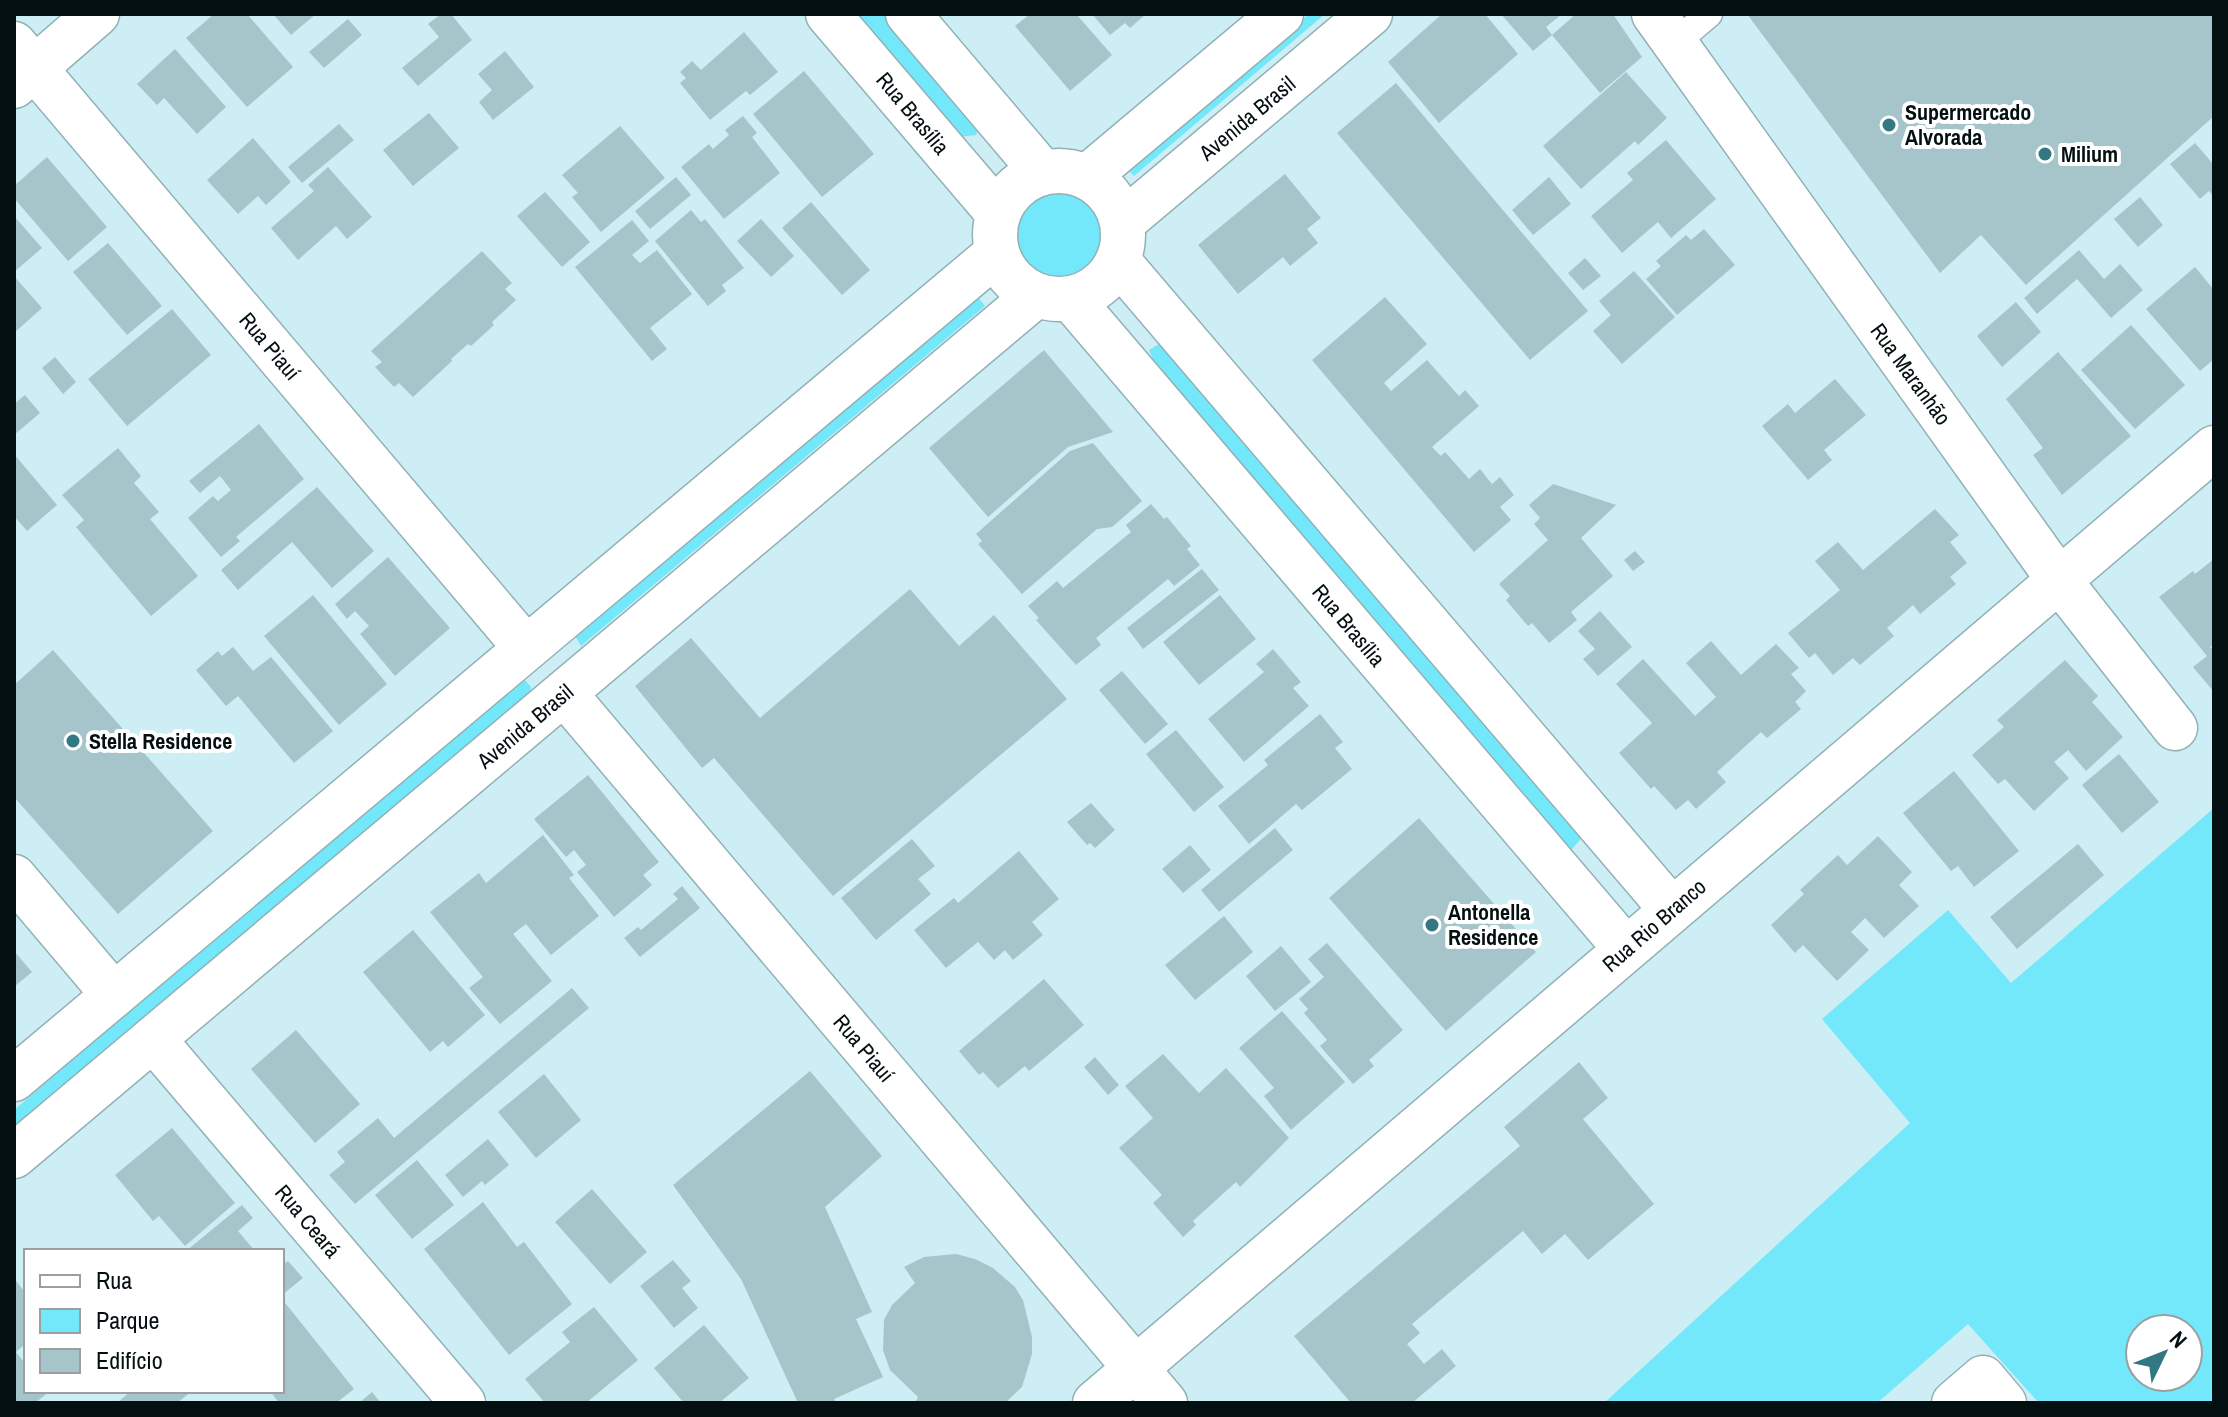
<svg xmlns="http://www.w3.org/2000/svg" width="2228" height="1417" viewBox="0 0 2228 1417" font-family="'Archivo Narrow',sans-serif">
<style>
.green{fill:#72e8fa;fill-rule:evenodd}
.building{fill:#a5c5cb}
.lines{fill:none;stroke-linecap:round;stroke-linejoin:round}
.lane-casing{stroke:#92b1b6;stroke-width:29}
.street-casing{stroke:#92b1b6;stroke-width:47}
.secondary-casing{stroke:#92b1b6;stroke-width:47}
.lane{stroke:#fff;stroke-width:26}
.street{stroke:#fff;stroke-width:44}
.secondary{stroke:#fff;stroke-width:44}
.poi-dot{fill:#317882;stroke:#fff;stroke-width:3}
.labels{text-anchor:middle;dominant-baseline:central;stroke-width:8;stroke-linejoin:round;paint-order:stroke}
.poi-label{font-size:22px;font-weight:bold;fill:#040f11;stroke:#fff;text-anchor:start}
.street-label{font-size:22px;fill:#040f11;stroke:#fff}
</style>
<rect width="100%" height="100%" fill="#cdeef4"/>
<path class="green" d="M854,14H887L978,130L976,135L959,137Z
M1309,14H1325L1134,176L1126,168Z
M1017 234a42 42 0 1 1 84 0a42 42 0 1 1-84 0Z
M978,297L985,306L581,646L575,636Z
M1164,341L1580,833V840L1572,849H1568L1154,362L1149,350Z
M518,680L526,681L531,687L530,696L14,1136V1110Z
M2214,808V1403H2039L1968,1324L1877,1403H1604L1910,1123L1822,1019L1948,910L2011,983ZM2188,1329V1377H2140V1329Z"/>
<path class="building" d="M214,14H247L293,67L247,107L186,38Z
M273,14H316L291,35Z
M441,14H451L472,40L418,86L402,68L439,37L428,24Z
M1030,14H1076L1112,55L1070,91L1015,26Z
M1092,14H1146L1130,28L1125,23L1110,35Z
M1442,14H1485L1518,54L1439,123L1388,62Z
M1501,14H1562L1546,27L1552,35L1576,14H1613L1642,57L1600,93L1552,35L1533,51Z
M1747,14H2214V116L2026,285L1981,235L1940,273Z
M348,19L362,35L324,68L309,52Z
M744,32L778,72L750,95L746,91L710,120L680,83L686,78L680,72L692,61L701,70Z
M175,49L226,107L197,134L164,98L157,105L137,84Z
M505,51L534,87L493,120L479,102L492,90L478,74Z
M804,71L874,154L822,197L753,114Z
M1626,72L1667,118L1638,145L1635,141L1581,189L1543,146Z
M1396,83L1588,311L1530,360L1337,133Z
M429,113L459,148L413,186L383,150Z
M743,116L757,133L752,137L780,173L724,219L681,167L709,144L713,149L729,135L725,130Z
M339,124L354,140L302,183L288,167Z
M620,126L665,178L601,232L572,197L578,193L562,175Z
M253,138L291,182L266,205L258,196L238,214L207,180Z
M1666,140L1716,199L1671,238L1658,222L1622,253L1591,216L1633,180L1627,173Z
M2195,143L2214,165V197L2209,191L2200,199L2170,164Z
M47,157L107,227L68,261L14,198V186Z
M328,167L372,217L347,239L336,226L298,260L271,228L314,191L308,185Z
M1285,174L1321,218L1307,229L1318,243L1290,266L1283,257L1238,294L1198,245Z
M676,177L691,195L650,229L635,211Z
M1549,177L1571,204L1533,235L1512,210Z
M545,192L590,242L562,267L517,216Z
M2140,197L2163,225L2138,247L2114,219Z
M811,202L870,270L842,295L782,228Z
M691,210L701,222L705,219L744,268L722,285L726,291L708,306L655,241Z
M14,216L42,248L14,272Z
M761,219L794,256L771,277L737,241Z
M632,220L649,241L632,255L640,263L657,250L692,294L650,328L667,349L652,361L575,267Z
M1704,229L1735,265L1677,315L1646,279L1661,266L1656,261L1686,235L1691,240Z
M108,243L162,306L127,335L73,272Z
M2079,250L2104,279L2120,264L2143,290L2111,318L2077,279L2037,314L2024,298Z
M482,251L512,283L505,289L516,300L492,322L494,325L471,346L468,344L451,359L452,361L413,397L399,383L394,387L375,367L382,362L371,351Z
M1585,258L1601,276L1583,290L1568,273Z
M2195,267L2214,290V359L2200,371L2146,309Z
M1634,271L1675,317L1622,364L1593,331L1611,315L1599,301Z
M14,276L42,308L14,333Z
M1385,297L1427,344L1384,383L1391,391L1427,360L1459,396L1465,390L1479,406L1432,447L1441,456L1445,452L1469,479L1480,469L1492,484L1500,477L1514,495L1500,507L1511,520L1474,552L1312,360Z
M2016,302L2041,332L2002,367L1977,336Z
M172,309L211,355L127,426L88,379Z
M2131,325L2185,385L2135,429L2081,370Z
M1044,350L1113,432L1068,447L988,517L929,448Z
M2058,352L2131,436L2062,495L2033,455L2043,448L2006,399Z
M55,357L76,382L63,394L42,368Z
M1835,379L1866,415L1824,450L1832,460L1808,480L1762,426L1788,404L1795,413Z
M25,395L40,413L14,435V404Z
M259,424L304,479L236,537L240,541L221,557L188,518L213,496L218,501L231,490L220,476L200,493L189,481Z
M1093,443L1142,501L1112,527L1097,529L1022,594L978,544L982,541L976,534L1070,451Z
M118,448L141,476L134,483L159,512L150,519L198,576L151,616L76,527L84,520L62,495Z
M14,454L57,505L27,531L14,516Z
M1553,484L1616,505L1581,538L1613,576L1571,612L1577,620L1549,643L1532,623L1528,626L1506,600L1510,596L1499,584L1548,540L1534,524L1540,518L1529,505Z
M317,487L374,551L332,588L292,542L238,590L221,570Z
M1151,504L1164,519L1167,517L1191,546L1187,549L1200,565L1174,586L1168,579L1096,638L1101,645L1076,665L1036,620L1039,618L1028,606L1057,581L1063,588L1131,532L1126,525Z
M1935,509L1959,535L1950,542L1967,563L1950,577L1956,584L1920,614L1913,605L1887,628L1894,636L1860,665L1853,658L1833,675L1815,653L1809,658L1788,633L1840,590L1815,561L1838,542L1863,570Z
M1635,551L1645,562L1633,571L1624,560Z
M388,557L450,628L395,676L360,634L369,626L355,611L347,619L335,604Z
M2214,559V644L2210,647L2214,651V692L2193,667L2207,656L2159,597L2193,571L2195,574Z
M1202,569L1219,590L1143,649L1127,628Z
M910,589L959,646L994,615L1067,699L833,896L714,758L702,768L635,686L691,638L760,718Z
M313,595L387,684L339,725L264,636Z
M1220,595L1256,639L1199,685L1163,642Z
M1600,611L1632,647L1598,676L1583,659L1595,649L1578,631Z
M1711,641L1741,675L1776,644L1799,668L1791,674L1806,691L1795,702L1801,709L1767,738L1761,732L1717,772L1726,782L1696,809L1688,800L1676,810L1654,786L1651,789L1619,753L1652,723L1616,684L1643,659L1695,716L1716,697L1686,663Z
M233,647L253,671L271,657L333,731L294,763L238,696L226,706L196,670L218,651L222,656Z
M1273,649L1301,682L1293,688L1309,706L1244,762L1208,719L1264,672L1256,664Z
M53,650L213,831L118,914L14,797V685Z
M2065,660L2098,696L2092,702L2123,737L2086,771L2068,750L2054,762L2069,778L2034,811L2005,779L1998,784L1972,755L2004,727L1997,720Z
M1122,671L1168,724L1145,744L1099,690Z
M1320,714L1343,742L1335,748L1352,769L1302,810L1296,804L1249,844L1218,806L1268,765L1264,760Z
M1176,730L1224,787L1194,812L1146,754Z
M2119,754L2159,802L2122,833L2082,785Z
M1954,771L2019,851L1974,887L1958,866L1951,871L1903,813Z
M588,775L659,862L643,875L652,885L614,917L577,872L586,865L574,850L566,857L534,819Z
M1091,803L1115,830L1095,848L1090,843L1087,845L1067,822Z
M1419,818L1536,952L1446,1031L1329,898Z
M1275,828L1293,850L1219,912L1201,890Z
M543,835L574,875L569,878L599,916L551,955L526,924L513,934L552,981L500,1024L469,988L483,977L430,912L479,873L486,883Z
M1878,836L1912,872L1899,885L1919,906L1884,938L1865,918L1851,932L1869,950L1837,981L1803,945L1795,953L1771,925L1804,894L1800,890L1838,855L1847,865Z
M912,839L935,866L918,879L931,894L876,940L841,898Z
M2078,844L2104,875L2017,949L1990,917Z
M1190,845L1211,870L1183,893L1162,869Z
M1019,851L1059,899L1032,922L1043,935L1013,960L1005,950L994,960L978,942L946,968L914,930L954,898L958,903Z
M682,886L700,908L640,957L624,938L638,927L641,930L678,899L673,894Z
M1224,916L1253,952L1195,1000L1165,965Z
M413,930L485,1015L448,1047L443,1041L430,1052L363,972Z
M1327,943L1403,1030L1369,1060L1374,1066L1353,1084L1320,1046L1327,1040L1304,1013L1308,1009L1299,999L1324,977L1308,959Z
M1281,946L1311,982L1275,1011L1246,976Z
M14,951L32,972L14,987Z
M1044,979L1084,1025L1029,1071L1025,1066L998,1088L983,1072L979,1075L959,1051Z
M572,988L589,1008L355,1204L329,1175L345,1162L337,1152L378,1118L394,1138Z
M1282,1011L1345,1082L1291,1130L1264,1096L1274,1088L1239,1048Z
M296,1030L360,1104L315,1143L251,1069Z
M1163,1054L1199,1093L1226,1068L1289,1138L1240,1187L1236,1182L1193,1221L1196,1225L1183,1237L1153,1203L1162,1195L1119,1148L1153,1118L1125,1086Z
M1095,1057L1119,1085L1108,1095L1084,1067Z
M1579,1062L1608,1098L1583,1119L1654,1204L1588,1260L1565,1234L1542,1254L1523,1231L1412,1324L1420,1333L1407,1344L1424,1364L1442,1349L1456,1366L1412,1403H1351L1294,1336L1520,1146L1504,1127Z
M810,1071L882,1156L825,1207L872,1312L856,1319L883,1377L834,1399L836,1403H798L741,1279L673,1185Z
M544,1074L581,1120L536,1158L498,1112Z
M172,1128L235,1203L185,1246L159,1216L153,1221L115,1175Z
M488,1139L509,1165L485,1185L482,1181L463,1197L445,1175Z
M417,1160L454,1205L412,1239L375,1195Z
M592,1189L647,1252L610,1284L555,1222Z
M483,1202L517,1247L524,1242L572,1304L509,1355L424,1249Z
M242,1205L253,1218L238,1231L255,1251H186Z
M956,1254L975,1259L993,1268L1015,1287L1023,1300L1032,1337V1354L1022,1387L1005,1403H915L918,1397L890,1370L883,1350L884,1320L892,1305L915,1283L904,1267L924,1257Z
M673,1260L691,1281L682,1288L698,1308L674,1328L640,1286Z
M288,1261L303,1278L282,1295V1265Z
M14,1278L26,1294V1343L16,1352L26,1365V1391H50L35,1403H14Z
M282,1299L354,1389L336,1403H279L270,1391H282Z
M594,1307L638,1360L586,1403H545L525,1379L570,1342L562,1332Z
M704,1325L749,1378L719,1403H684L654,1368Z
M131,1391H192L177,1403H117Z
M372,1392L381,1403H359Z"/>
<g class="lines">
<g class="lane-casing">
<path id="lane" d="M1675,43L1709,14"/>
</g>
<g class="street-casing">
<path id="street" d="M1654,14L2059,580L2175,728
M14,44L526,648
M14,86L97,14
M564,693L1165,1403
M14,877L114,995
M153,1039L463,1403
M1954,1403L1983,1378L2004,1403"/>
</g>
<g class="secondary-casing">
<path id="secondary" d="M828,14L997,212
M908,14L1043,173
M995 235a64 64 0 1 1 128 0a64 64 0 1 1-128 0Z
M1087,177L1281,14
M1123,222L1370,14
M1118,261L1672,910
M1072,300L1626,949
M14,1079L997,253
M14,1156L1035,296
M1095,1403L2214,448"/>
</g>
<use href="#lane" class="lane"/>
<use href="#street" class="street"/>
<use href="#secondary" class="secondary"/>
</g>
<g class="poi-dot">
<circle cx="1889" cy="125" r="8"/>
<circle cx="2045" cy="154" r="8"/>
<circle cx="73" cy="741" r="8"/>
<circle cx="1432" cy="925" r="8"/>
</g>
<g class="labels">
<g class="poi-label">
<text x="1905" y="112">Supermercado<tspan x="1905" dy="25">Alvorada</tspan></text>
<text x="2061" y="154">Milium</text>
<text x="89" y="741">Stella Residence</text>
<text x="1448" y="912">Antonella<tspan x="1448" dy="25">Residence</tspan></text>
</g>
<g class="street-label">
<text transform="translate(913 113) rotate(50)">Rua Brasília</text>
<text transform="translate(1247 118) rotate(-40)">Avenida Brasil</text>
<text transform="translate(270 346) rotate(50)">Rua Piauí</text>
<text transform="translate(1911 374) rotate(54)">Rua Maranhão</text>
<text transform="translate(1349 625) rotate(50)">Rua Brasília</text>
<text transform="translate(525 726) rotate(-40)">Avenida Brasil</text>
<text transform="translate(1654 925) rotate(-41)">Rua Rio Branco</text>
<text transform="translate(864 1048) rotate(50)">Rua Piauí</text>
<text transform="translate(308 1221) rotate(50)">Rua Ceará</text>
</g>
</g>
<rect width="2228" height="1417" fill="none" stroke="#040f11" stroke-width="32"/>
<rect x="24" y="1249" width="260" height="144" fill="#ffffff" stroke="#9b9fa0" stroke-width="2"/>
<rect x="40" y="1275" width="40" height="12" fill="#ffffff" stroke="#9b9fa0" stroke-width="2"/>
<text x="96" y="1289" font-size="24" fill="#040f11">Rua</text>
<rect x="40" y="1309" width="40" height="24" fill="#72e8fa" stroke="#9b9fa0" stroke-width="2"/>
<text x="96" y="1329" font-size="24" fill="#040f11">Parque</text>
<rect x="40" y="1349" width="40" height="24" fill="#a5c5cb" stroke="#9b9fa0" stroke-width="2"/>
<text x="96" y="1369" font-size="24" fill="#040f11">Edifício</text>
<g transform="translate(2164 1353) rotate(47)"><circle r="38" fill="#ffffff" stroke="#9b9fa0" stroke-width="2"/>
<path d="M0-6L14 30L0 20L-14 30Z" fill="#317882"/>
<text y="-12" font-size="22" font-weight="bold" text-anchor="middle" fill="#040f11">N</text>
</g>
</svg>
